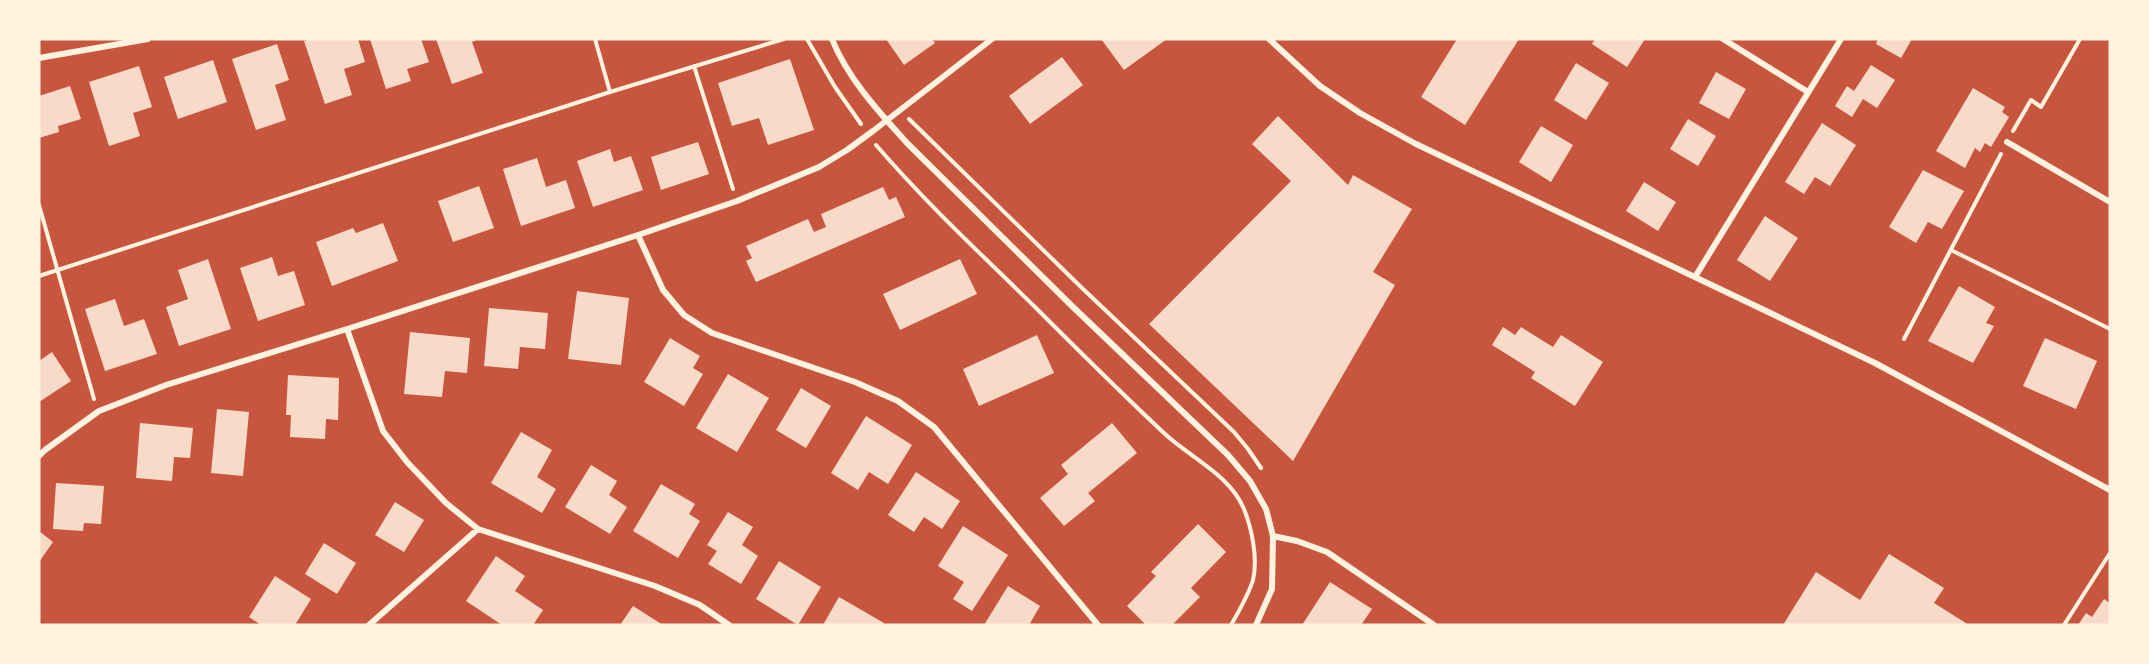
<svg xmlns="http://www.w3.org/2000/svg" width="2149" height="664" viewBox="0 0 2149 664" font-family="Figtree,sans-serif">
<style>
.building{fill:#f7dbc8}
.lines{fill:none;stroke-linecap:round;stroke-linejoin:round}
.path{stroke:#fff3e0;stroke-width:4}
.minor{stroke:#fff3e0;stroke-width:6}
</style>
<rect width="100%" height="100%" fill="#c8553d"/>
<path class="building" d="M311,39H358L365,62L344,69L352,95L325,104L304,41Z
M370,39H421L429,62L407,69L411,81L386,89Z
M436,39H479L472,42L483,73L452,84Z
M886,39H932L935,43L904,65Z
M1101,39H1167L1124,70Z
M1457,39H1519L1465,125L1421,97Z
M1595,39H1645L1627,67L1592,44Z
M1878,39H1912L1901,58L1876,44Z
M277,44L289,80L275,85L286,120L256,130L232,59Z
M1062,57L1083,85L1030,124L1009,96Z
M790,59L814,130L768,145L759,118L732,126L718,83Z
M213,60L227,102L178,119L164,77Z
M1576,63L1609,83L1586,120L1554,100Z
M1871,65L1895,80L1877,108L1863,99L1852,117L1835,106L1847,86L1854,91Z
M139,66L152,107L133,113L140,136L109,146L89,82Z
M1716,72L1746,89L1729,119L1699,103Z
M70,86L81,119L58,126L59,132L39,138V96Z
M1973,88L2005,107L2002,112L2009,117L1991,147L1985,143L1980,152L1975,148L1965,168L1936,151Z
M1278,116L1348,185L1353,175L1412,209L1373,272L1395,285L1293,461L1149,324L1291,181L1252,144Z
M1688,119L1716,136L1698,166L1670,149Z
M1822,123L1856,145L1830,186L1815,177L1804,194L1785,182Z
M1541,126L1573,145L1551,182L1519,162Z
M698,142L709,174L661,190L651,157Z
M610,149L614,162L631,156L643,190L593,207L577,161Z
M537,158L546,187L566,180L575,208L521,226L503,169Z
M1923,170L1964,191L1942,229L1928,222L1916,243L1889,227Z
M1644,182L1676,202L1658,231L1626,211Z
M479,186L494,228L453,242L438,201Z
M883,187L889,200L896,197L905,217L756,282L746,261L752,258L746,246L808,219L814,232L826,227L821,214Z
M1765,216L1798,238L1770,281L1737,260Z
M383,223L398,261L332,286L316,242L353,228L356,233Z
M272,257L278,276L294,271L305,305L258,321L240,268Z
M208,259L231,329L179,346L166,307L188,299L178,270Z
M960,259L977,294L900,330L883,294Z
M1959,286L1995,307L1986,323L1994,326L1973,363L1928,341Z
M577,291L629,298L621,365L568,359Z
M115,299L124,326L144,319L157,354L105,371L85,309Z
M489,308L548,313L545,349L520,347L518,369L484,366Z
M1503,327L1515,335L1521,327L1553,347L1561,335L1603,362L1575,406L1531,378L1535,372L1492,345Z
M410,332L470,338L467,373L445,371L442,397L404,394Z
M1037,335L1054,373L979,406L963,369Z
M670,338L700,356L693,368L703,374L684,406L644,382Z
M2045,338L2097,361L2076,409L2023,386Z
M52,352L71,381L39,402V361Z
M728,374L769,398L737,452L696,428Z
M288,375L339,378L338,420L326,419L325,439L290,437L291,415H286Z
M801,388L831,406L806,448L776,430Z
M217,409L249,412L243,476L211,473Z
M866,416L912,445L888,484L869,472L858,490L831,473Z
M140,423L193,428L190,458L174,457L172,481L136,478Z
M1112,423L1137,453L1088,493L1095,501L1064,526L1040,498L1068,474L1061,465Z
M521,432L552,450L537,477L556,489L542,513L491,483Z
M591,465L617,481L609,495L627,507L610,534L565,507Z
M916,472L960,501L942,529L924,517L914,532L888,515Z
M56,483L104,486L101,524L84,523L83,531L53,529Z
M661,484L695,504L689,514L700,521L678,558L633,531Z
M395,502L424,520L404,552L375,535Z
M728,512L753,527L742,545L758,556L741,584L708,564L717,551L707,545Z
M1198,524L1226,552L1191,588L1200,597L1172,625H1146L1127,606L1156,576L1151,572Z
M963,526L1008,555L972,611L953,599L964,582L938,566Z
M39,531L53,542L39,562Z
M324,543L356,563L337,594L305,574Z
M1889,554L1944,588L1934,603L1969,625H1783L1816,572L1860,600Z
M496,556L525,576L515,591L543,610L533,625H502L466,601Z
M779,561L821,587L798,625L756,599Z
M275,576L311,599L295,625H261L249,617Z
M1330,582L1372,609L1361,625H1302Z
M1008,586L1040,606L1029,625H984Z
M839,597L884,623L883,625H823Z
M2104,599L2110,603V625H2078L2086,613L2092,617Z
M633,606L663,625H620Z"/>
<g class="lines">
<path class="path" d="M595,39L610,92L784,39
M807,39L835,87L861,124
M694,66L733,189
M909,119L1082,288L1234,432L1248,449L1261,468
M2013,131L2031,100L2041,107L2080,39
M876,145C926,203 981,254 1035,307C1078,350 1121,393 1165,434C1191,458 1230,475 1244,509C1252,529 1258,559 1253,580C1248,596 1239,611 1231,625
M39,205L94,399
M1951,250L2110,329
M39,276L610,92
M1904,339L2001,154
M2064,625L2110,553"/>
<path class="minor" d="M832,39C848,79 879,112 907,143L1073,307L1228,455L1250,481L1266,509L1273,536L1272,589L1256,625
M1269,39L1320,86L1360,113L1416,144L1875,363L2110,490
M1723,39L1808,92
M39,58L148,39
M2007,142L2110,202
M638,235L663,290L684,315L712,333L855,382L898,401L934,427L1098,625
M1695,277L1841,39
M347,329L383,431L407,462L446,503L478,529L655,586L700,605L729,625
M39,456L45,450L99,411L166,385L347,329L638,235L737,201L819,167L847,150L873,131L992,39
M1273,536L1297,541L1327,552L1434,625
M369,625L478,529"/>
</g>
<rect width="2149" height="664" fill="none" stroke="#fff3e0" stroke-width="81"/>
</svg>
